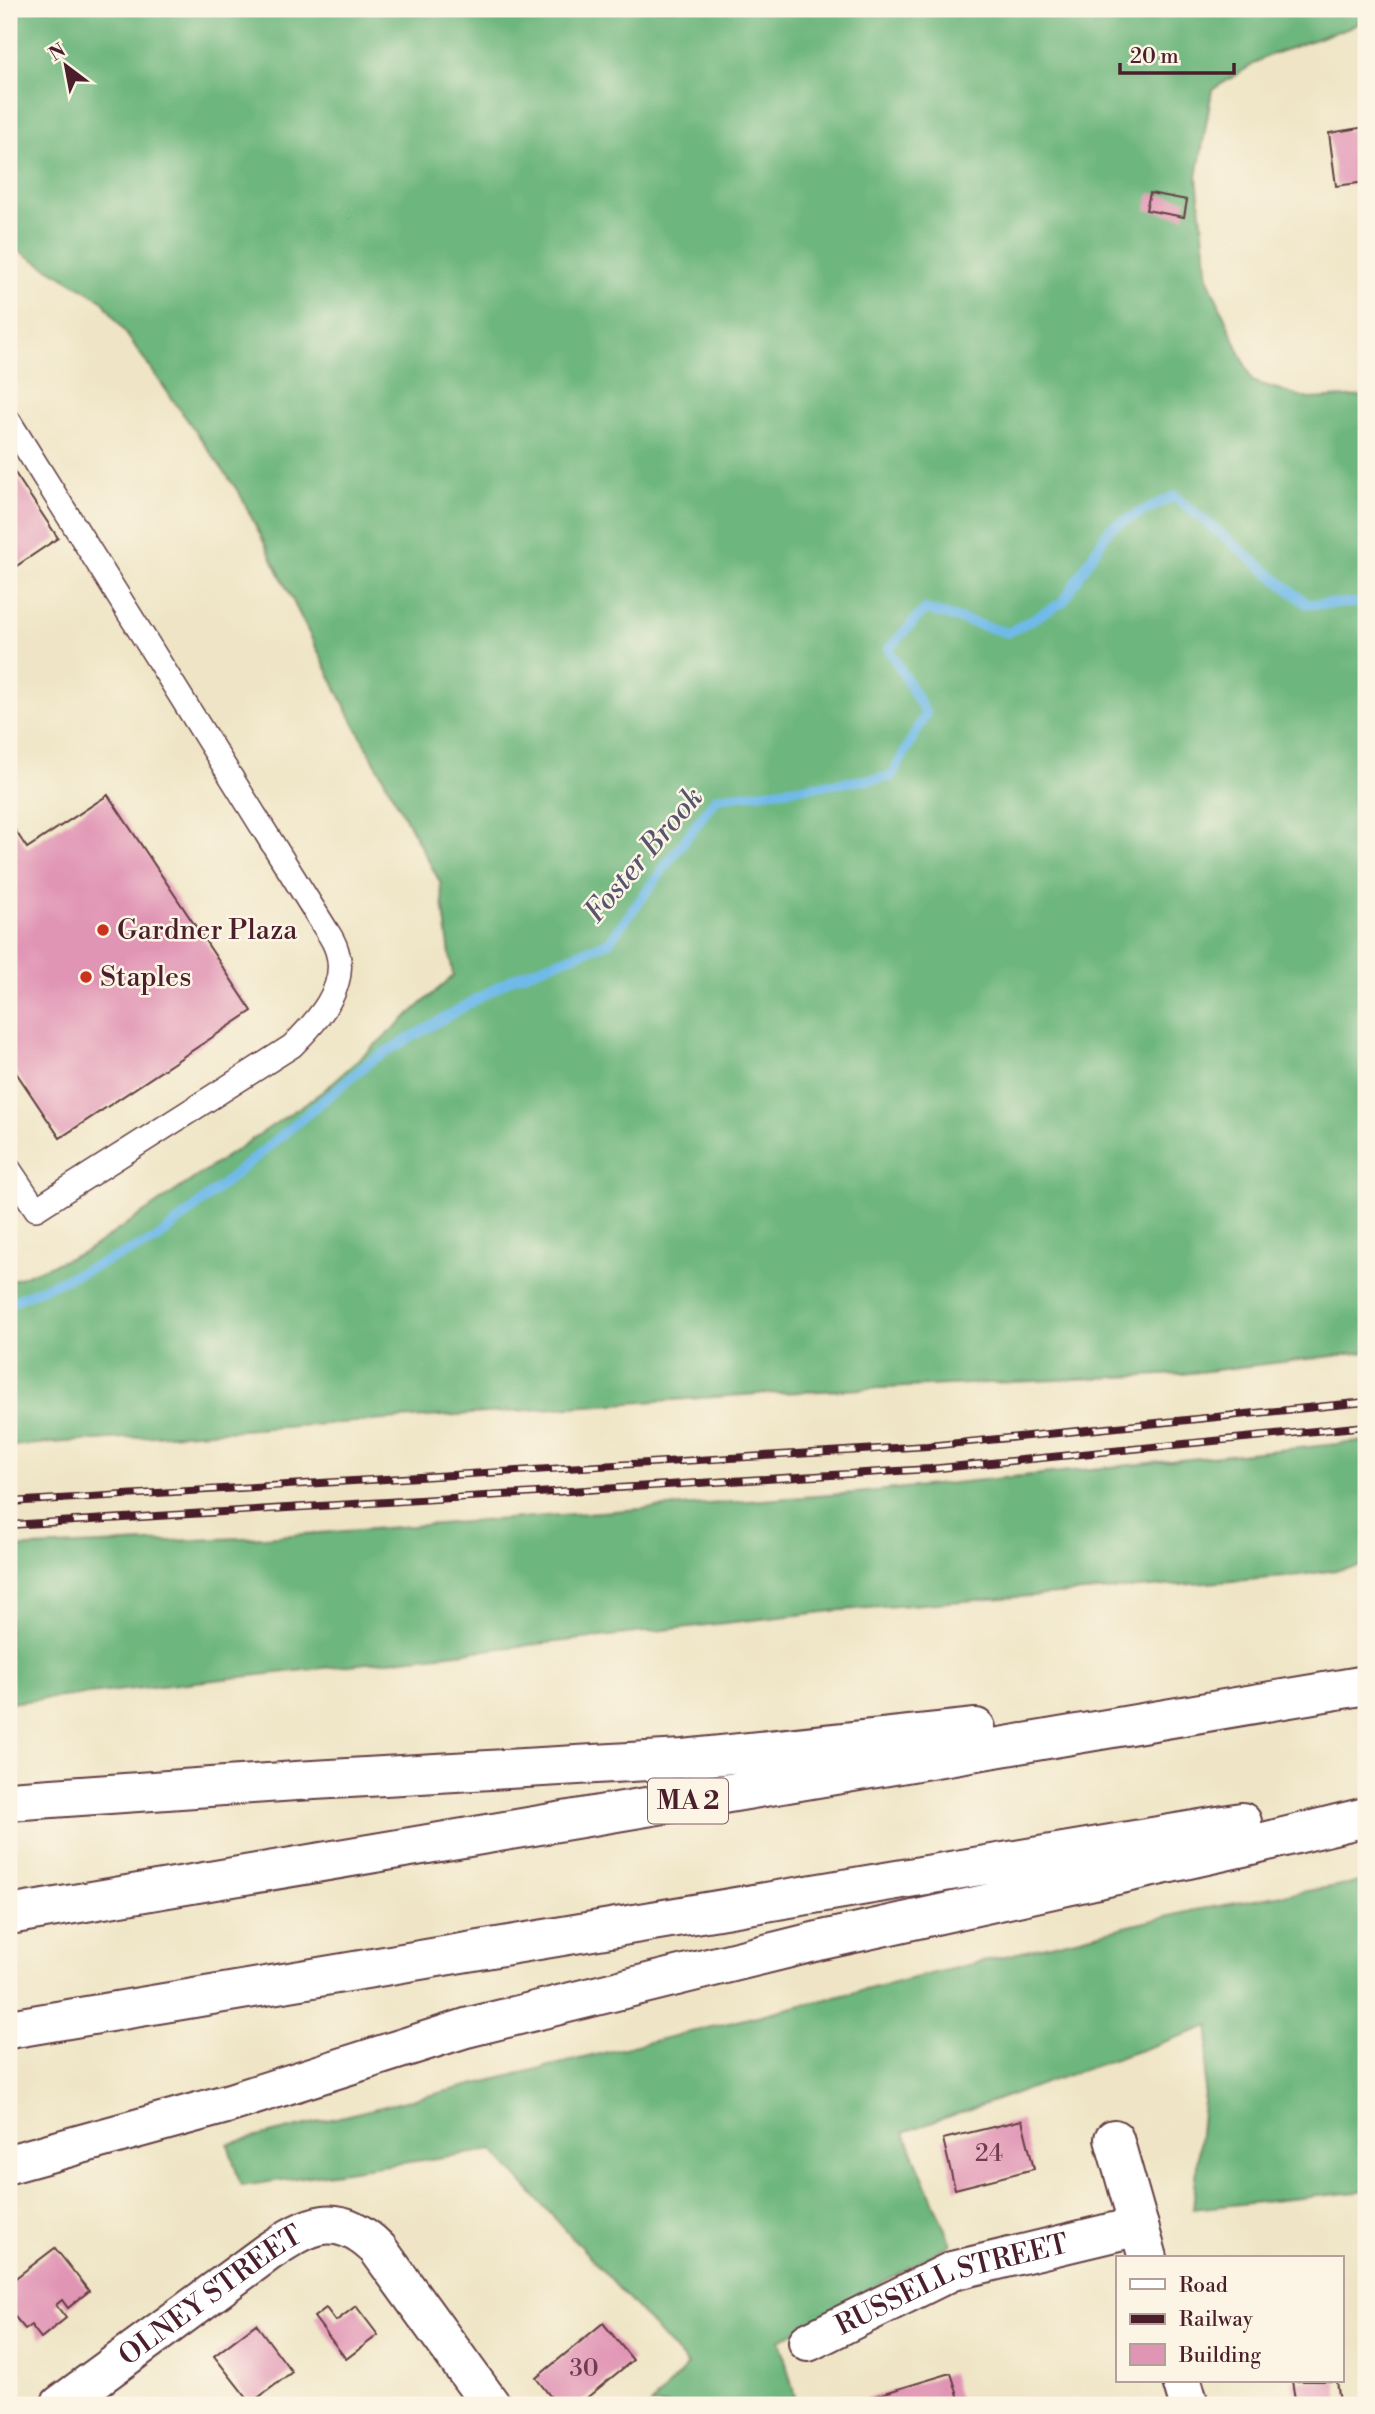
<svg xmlns="http://www.w3.org/2000/svg" width="1375" height="2414" viewBox="0 0 1375 2414" font-family="'Libre Bodoni',serif">
<style>
.forest{fill:#6db67d;stroke:#5c6a54;stroke-width:2}
.lines{fill:none;stroke-linecap:round;stroke-linejoin:round}
.stream{stroke:#70bae9;stroke-width:10}
.building{fill:#e195b5}
.lane-casing{stroke:#633d42;stroke-width:26}
.street-casing{stroke:#633d42;stroke-width:42}
.highway-casing{stroke:#633d42;stroke-width:42}
.lane{stroke:#fff;stroke-width:23}
.street{stroke:#fff;stroke-width:38}
.highway{stroke:#fff;stroke-width:38}
.rail-casing{stroke:#4a1f2b;stroke-width:8}
.rail{stroke:#fcf5e5;stroke-width:5;stroke-dasharray:16;stroke-linecap:butt}
.poi-dot{fill:#c8321e;stroke:#fcf5e5;stroke-width:2.5}
.labels{text-anchor:middle;dominant-baseline:central;stroke-width:5;stroke-linejoin:round;paint-order:stroke}
.number-label{font-size:24px;fill:#703c4e}
.shield{fill:#fcf5e5;stroke:#7f5f63;stroke-width:2}
.shield-label{font-size:26px;font-weight:bold;fill:#4a1f2b}
.poi-label{font-size:28px;fill:#4a1f2b;stroke:#fcf5e5;text-anchor:start}
.street-label{font-size:28px;fill:#4a1f2b;stroke:#fcf5e5}
.water-label{font-size:30px;font-style:italic;fill:#57556e;stroke:#fcf5e5}
</style>
<rect width="100%" height="100%" fill="#fcf5e5"/>
<filter id="ink" filterUnits="userSpaceOnUse"><feTurbulence type="fractalNoise" baseFrequency=".0143" numOctaves="2"/><feDisplacementMap in="SourceGraphic" scale="14" xChannelSelector="R" yChannelSelector="G"/><feConvolveMatrix kernelMatrix="1 2 1 2 8 2 1 2 1" color-interpolation-filters="sRGB"/></filter>
<filter id="wash" filterUnits="userSpaceOnUse"><feTurbulence type="fractalNoise" baseFrequency=".00686" numOctaves="4" result="noise"/><feDisplacementMap in="SourceGraphic" scale="28" xChannelSelector="R" yChannelSelector="G"/><feGaussianBlur stdDeviation="1.57" result="paint"/><feColorMatrix in="noise" values="0 0 0 0 0 0 0 0 0 0 0 0 0 0 0 0 0 1.4 0 .05"/><feComposite in="paint" operator="in"/></filter>
<g filter="url(#wash)">
<rect width="100%" height="100%" fill="#efe5c6"/>
<path class="forest" d="M9,9H1365L1361,23L1265,57L1212,90L1197,177L1208,279L1252,381L1309,399L1366,396V1352L1182,1374L758,1394L9,1446V1282L87,1251L322,1092L453,976L440,882L350,716L240,494L102,300L9,245Z
M1366,1441V1566L1286,1577L842,1610L9,1703V1548L265,1537L856,1493Z
M1366,1881V2191L1193,2209L1210,2026L904,2132L951,2244L780,2340L797,2405H651L688,2365L493,2150L241,2186L228,2144L1195,1910Z"/>
<g class="lines">
<path class="stream" d="M9,1303L156,1240L372,1060L513,978L609,942L716,798L891,777L926,714L889,649L925,609L1008,633L1063,602L1110,528L1174,496L1307,604L1361,603L1366,598"/>
</g>
<g id="blocks">
<path class="building" d="M1366,127V182L1336,186L1329,133Z
M1150,193L1187,200L1184,217L1146,210Z
M9,464L58,538L9,571Z
M108,795L252,1011L60,1138L9,1062V821L27,848Z
M1022,2120L1034,2169L955,2189L943,2139Z
M55,2248L89,2291L68,2308L62,2300L56,2305L66,2318L41,2338L31,2325L25,2329L15,2317L9,2322V2283Z
M356,2306L378,2335L346,2359L314,2317L326,2308L336,2321Z
M603,2323L633,2360L578,2405H557L536,2378Z
M256,2324L292,2372L251,2403L214,2356Z
M951,2373L961,2405H845Z
M1292,2381H1337L1340,2402L1322,2405H1296Z"/>
</g>
</g>
<g filter="url(#ink)">
<use href="#blocks" fill-opacity="0" stroke="#633d42" stroke-width="2"/>
<g class="lines">
<g class="lane-casing">
<path id="lane" d="M9,421L327,931C331,937 335,944 337,951C349,988 315,1023 292,1046L36,1209L9,1169"/>
</g>
<g class="street-casing">
<g id="street">
<path d="M1114,2139L1148,2258"/>
<path id="s1" d="M808,2342L952,2271L1139,2226"/>
<path d="M1182,2381L1189,2405"/>
<path id="s2" d="M60,2405L268,2252C310,2224 337,2209 378,2249L491,2405"/>
</g>
</g>
<g class="highway-casing">
<path id="highway" d="M9,1801L296,1781L683,1759L976,1728
M9,1915L1366,1685
M9,2029L1242,1822
M9,2164L230,2103L466,2028L818,1941L1243,1847L1366,1817"/>
</g>
<use href="#lane" class="lane"/>
<use href="#street" class="street"/>
<use href="#highway" class="highway"/>
<g class="rail-casing">
<path id="rail" d="M9,1502L928,1446L1366,1402
M9,1525L930,1469L1366,1426"/>
</g>
<use href="#rail" class="rail"/>
</g>
</g>
<g class="poi-dot">
<circle cx="103" cy="930" r="7"/>
<circle cx="86" cy="977" r="7"/>
</g>
<g class="labels">
<g class="number-label">
<text x="989" y="2154">24</text>
<text x="584" y="2369">30</text>
</g>
<rect class="shield" x="648" y="1778.5" width="80" height="45" rx="5"/>
<g class="shield-label">
<text x="688" y="1801">MA 2</text>
</g>
<g class="poi-label">
<text x="117" y="930">Gardner Plaza</text>
<text x="100" y="977">Staples</text>
</g>
<g class="street-label">
<text stroke="none"><textPath href="#s1" startOffset="156">RUSSELL STREET</textPath></text>
<text stroke="none"><textPath href="#s2" startOffset="186">OLNEY STREET</textPath></text>
</g>
<g class="water-label">
<text transform="translate(644 855) rotate(-50)">Foster Brook</text>
</g>
</g>
<rect width="1375" height="2414" fill="none" stroke="#fcf5e5" stroke-width="35"/>
<rect x="1116" y="2256" width="228" height="126" fill="#fcf5e5" stroke="#b59f9b" stroke-width="2"/>
<rect x="1130" y="2279" width="35" height="10" fill="#ffffff" stroke="#b59f9b" stroke-width="2"/>
<text x="1179" y="2292" font-size="21" fill="#4a1f2b">Road</text>
<rect x="1130" y="2314" width="35" height="10" fill="#4a1f2b" stroke="#b59f9b" stroke-width="2"/>
<text x="1179" y="2326" font-size="21" fill="#4a1f2b">Railway</text>
<rect x="1130" y="2344" width="35" height="21" fill="#e195b5" stroke="#b59f9b" stroke-width="2"/>
<text x="1179" y="2362" font-size="21" fill="#4a1f2b">Building</text>
<g transform="translate(66 66) rotate(328)" stroke="#fcf5e5" stroke-width="5" paint-order="stroke">
<path d="M0-5L12 26L0 18L-12 26Z" fill="#4a1f2b"/>
<text y="-10" font-size="19" font-weight="bold" text-anchor="middle" fill="#4a1f2b">N</text>
</g>
<path d="M1120 63v10h114v-10" fill="none" stroke="#4a1f2b" stroke-width="3.5"/>
<text x="1130" y="63" font-size="21" fill="#4a1f2b" stroke="#fcf5e5" stroke-width="5" paint-order="stroke">20 m</text>
</svg>
